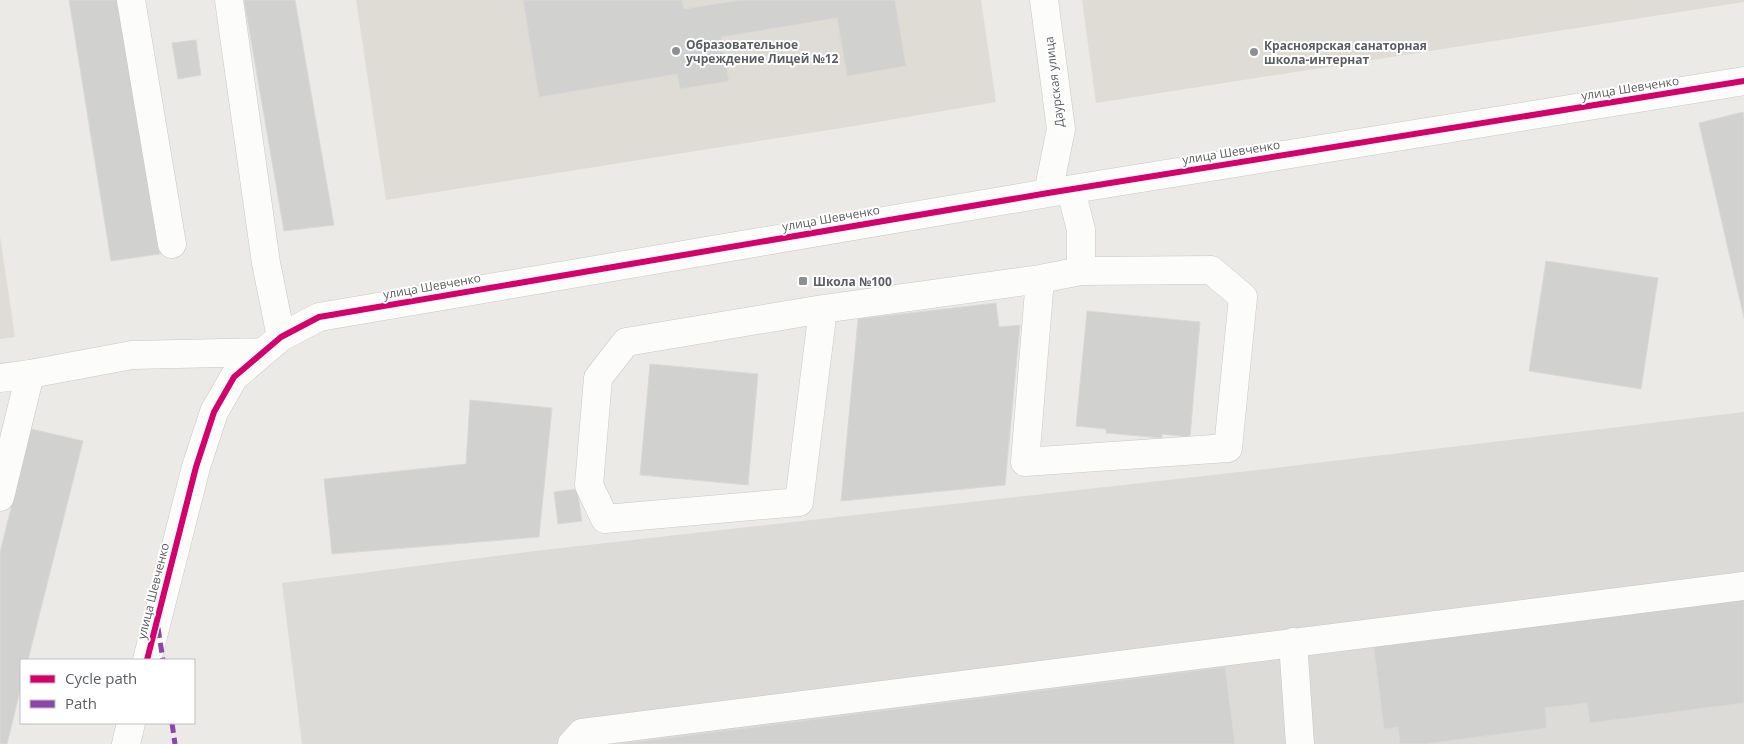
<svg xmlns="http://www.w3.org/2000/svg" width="1744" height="744" viewBox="0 0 1744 744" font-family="'Open Sans',sans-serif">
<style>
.industrial{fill:#dcdbd7}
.education{fill:#dfdcd5}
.building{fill:#d1d1cf;stroke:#dad9d5}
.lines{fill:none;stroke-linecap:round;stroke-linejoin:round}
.minor-casing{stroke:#c8c8c8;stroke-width:29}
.minor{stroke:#fcfcfb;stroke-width:28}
.quiet{stroke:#8e44ad;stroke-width:5;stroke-dasharray:10 5;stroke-linecap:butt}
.cycleway-casing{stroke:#fff;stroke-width:9}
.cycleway{stroke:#d6006c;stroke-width:6}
.poi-dot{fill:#8d9091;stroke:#fff;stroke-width:2}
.labels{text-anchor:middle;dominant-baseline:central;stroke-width:4;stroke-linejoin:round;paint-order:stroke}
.poi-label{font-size:12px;font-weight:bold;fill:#5b5f63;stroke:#fff;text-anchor:start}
.street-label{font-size:12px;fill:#5b5f63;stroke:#fff}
</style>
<rect width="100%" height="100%" fill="#ebeae6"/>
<path class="industrial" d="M1744,412V744H302L282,583L543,550L1266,469Z"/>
<path class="education" d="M356,0H981L996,102L848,127L386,200Z
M1082,0H1744V2L1096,103Z
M0,236L15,337L0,339Z"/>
<path class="building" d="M69,0H119L160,254L111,261Z
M244,0H295L334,225L284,231Z
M523,0H682L684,9L741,0H895L906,66L847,76L837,18L721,37L729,81L680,89L677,74L539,97Z
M196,40L201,75L178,79L172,43Z
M1743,112L1744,118V318L1699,123Z
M1546,261L1658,278L1641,389L1529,371Z
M996,303L999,327L1020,325L1005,485L841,501L858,319Z
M1087,311L1200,322L1190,437L1162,434V438L1106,433V429L1076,426Z
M650,364L758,374L748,485L640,475Z
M470,400L552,408L539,537L332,554L324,479L466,464Z
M31,429L83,441L28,660H21V687L7,744H0V552Z
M577,489L582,521L558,524L554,492Z
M1744,595V703L1590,723L1587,703L1545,708L1547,728L1425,744H1400L1398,727L1384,729L1373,642Z
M1225,667L1235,744H621Z"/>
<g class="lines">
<g class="minor-casing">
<path id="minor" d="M131,0L172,244
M229,0L266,263L281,337
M1044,0L1061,129L1048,193
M1071,190L1081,230V271
M823,309L799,502L605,519L589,485L598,378L626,342L823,309L1040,279L1081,271L1211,270L1243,297L1228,448L1025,462L1040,279
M0,378L30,374L132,355L263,352
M0,497L30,374
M1293,642L1300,744
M147,660L196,467L214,412L234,377L281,337L319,317L1048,193L1744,81
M126,744L131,723
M572,744L582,733L1744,586"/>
</g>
<use href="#minor" class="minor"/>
<path class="quiet" d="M158,628L163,660
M172,723L175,744"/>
<g class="cycleway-casing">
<path id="cycleway" d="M147,660L196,467L214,412L234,377L281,337L319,317L1048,193L1744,81"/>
</g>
<use href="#cycleway" class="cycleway"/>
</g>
<g class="poi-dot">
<circle cx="676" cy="51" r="5"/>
<circle cx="1254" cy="52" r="5"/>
<rect x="798" y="276" width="10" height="10" rx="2.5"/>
</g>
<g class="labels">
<g class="poi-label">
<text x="686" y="44">Образовательное<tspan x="686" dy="14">учреждение Лицей №12</tspan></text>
<text x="1264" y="45">Красноярская санаторная<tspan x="1264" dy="14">школа-интернат</tspan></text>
<text x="813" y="281">Школа №100</text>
</g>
<g class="street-label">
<text transform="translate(1054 82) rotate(-97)">Даурская улица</text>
<text transform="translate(1630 88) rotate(-9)">улица Шевченко</text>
<text transform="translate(1231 152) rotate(-9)">улица Шевченко</text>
<text transform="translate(831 218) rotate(-10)">улица Шевченко</text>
<text transform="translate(432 286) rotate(-10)">улица Шевченко</text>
<text transform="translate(153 591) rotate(-76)">улица Шевченко</text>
</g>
</g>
<rect x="20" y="659" width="175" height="65" fill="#ffffff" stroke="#bdbfc1"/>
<rect x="30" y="675" width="25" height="8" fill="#d6006c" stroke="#bdbfc1"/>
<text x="65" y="684" font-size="15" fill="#5b5f63">Cycle path</text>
<rect x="30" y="700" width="25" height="8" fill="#8e44ad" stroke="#bdbfc1"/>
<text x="65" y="709" font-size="15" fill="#5b5f63">Path</text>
</svg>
